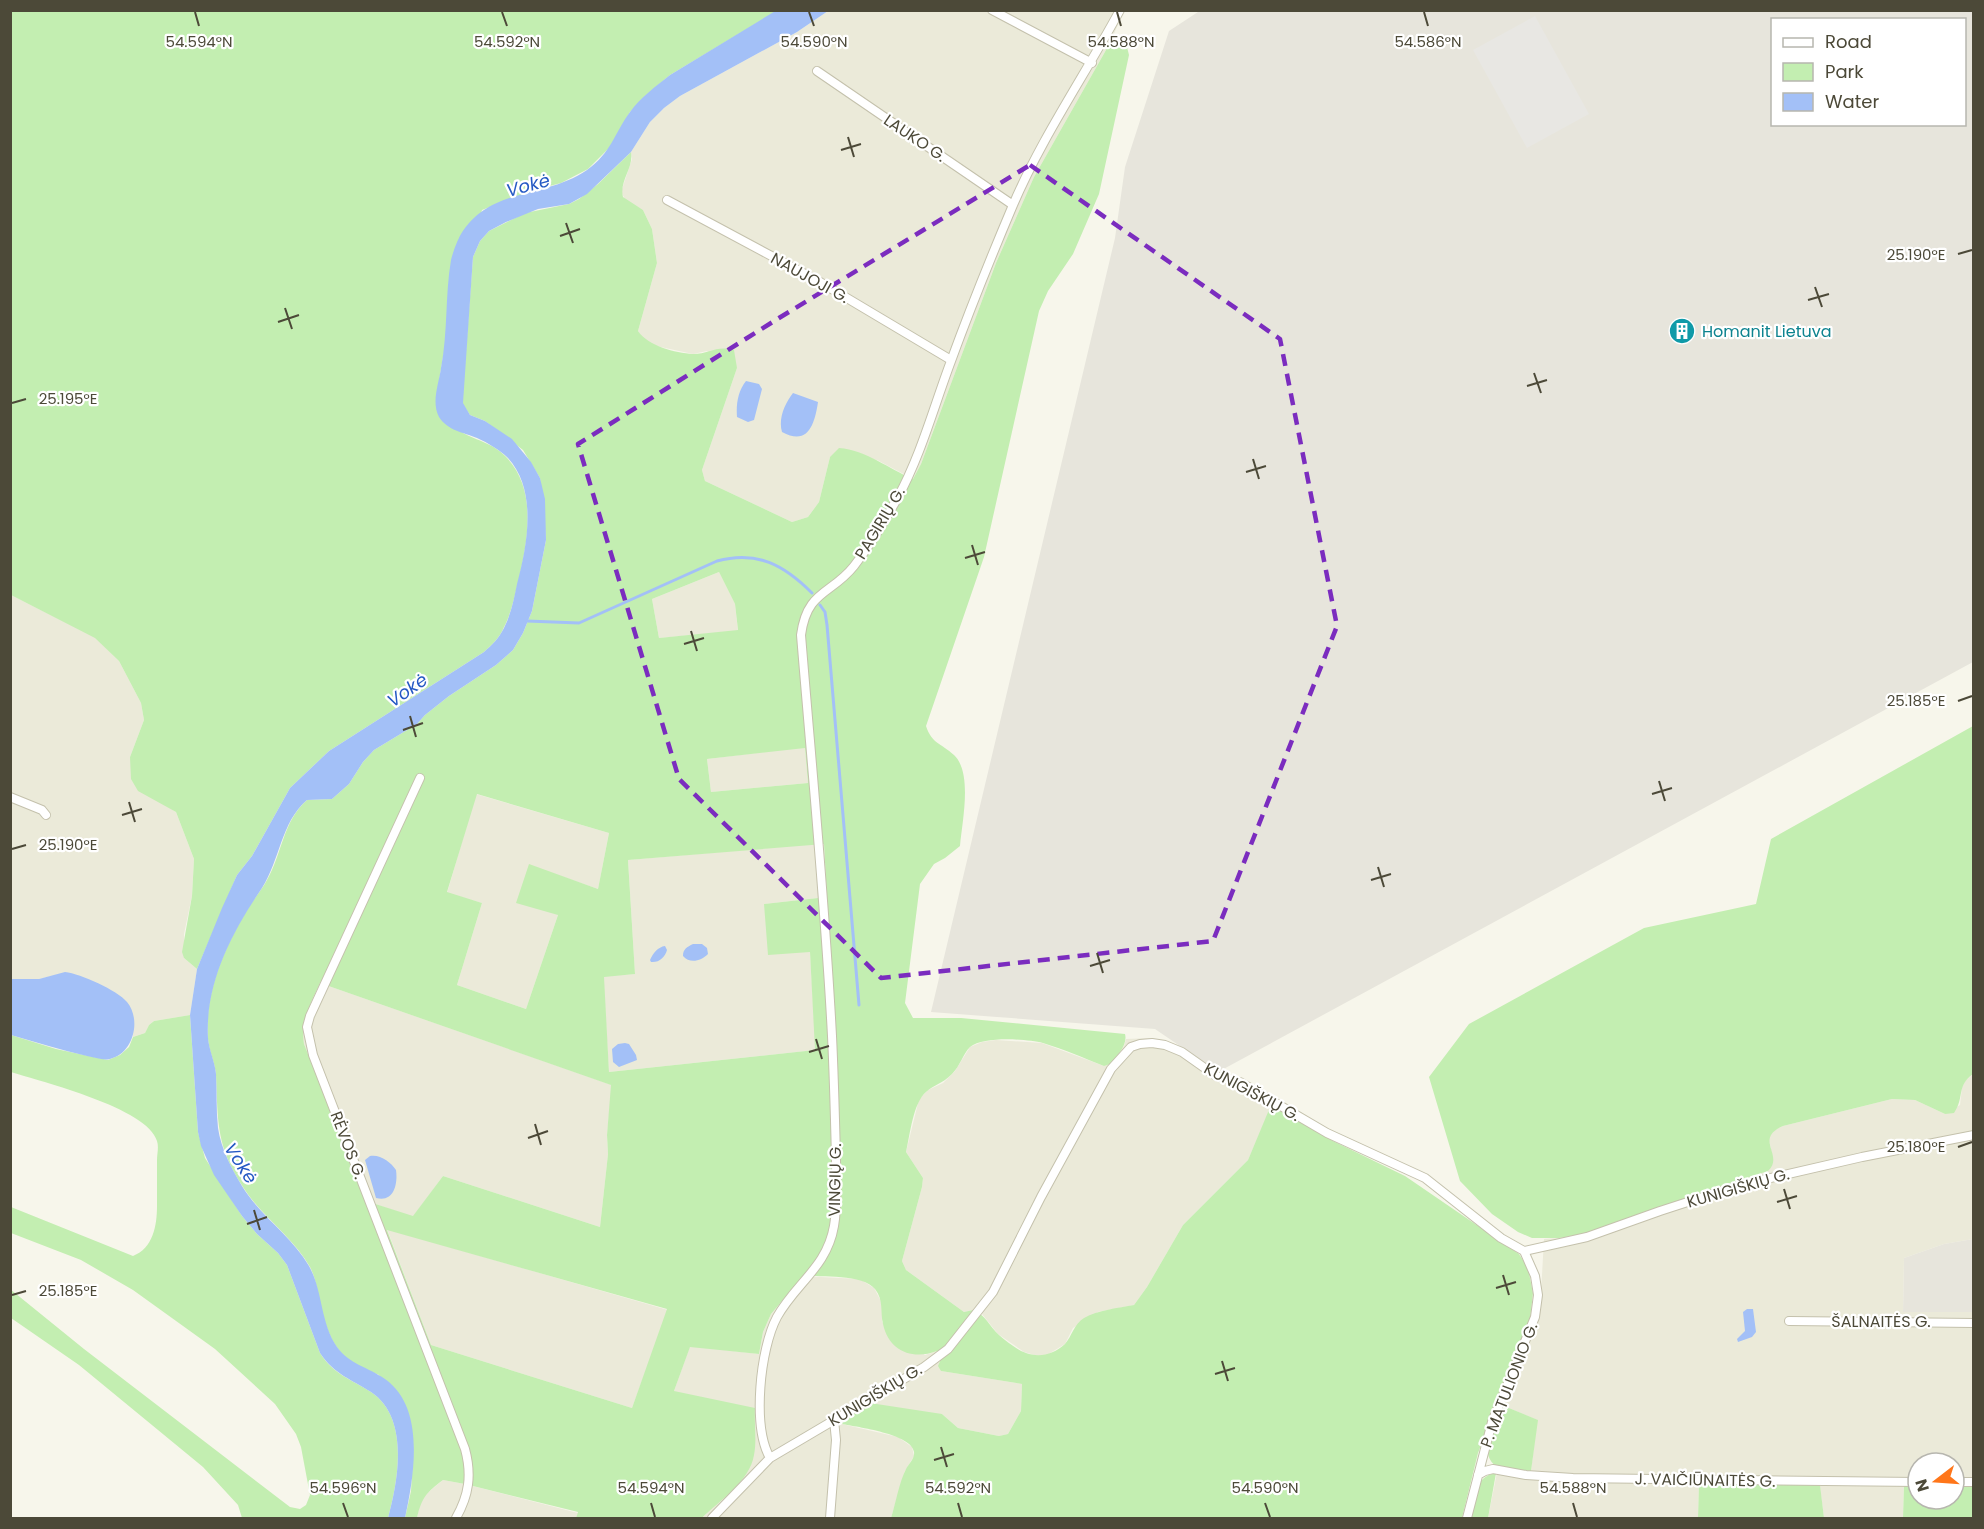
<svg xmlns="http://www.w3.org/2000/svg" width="1984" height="1529" viewBox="0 0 1984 1529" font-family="Poppins,sans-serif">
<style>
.residential{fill:#ebead9}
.industrial{fill:#e7e5dc;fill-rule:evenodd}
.green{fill:#c3eeb1;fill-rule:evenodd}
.parking{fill:#e8e7e3}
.water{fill:#a3c0f7}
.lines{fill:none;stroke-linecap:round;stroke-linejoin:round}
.stream{stroke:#a3c0f7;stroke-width:3}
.street-casing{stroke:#c4c1ac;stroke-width:10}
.street{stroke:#fff;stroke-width:8}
.marked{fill:none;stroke:#7b2cbf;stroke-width:4.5;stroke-dasharray:12 8;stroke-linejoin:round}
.ticks{fill:none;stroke:#4c4938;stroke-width:2}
.labels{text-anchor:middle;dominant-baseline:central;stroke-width:4.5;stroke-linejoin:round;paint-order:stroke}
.street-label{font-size:16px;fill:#4c4938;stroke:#fff}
.culture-label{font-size:16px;fill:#0d838f;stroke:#fff;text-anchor:start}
.water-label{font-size:18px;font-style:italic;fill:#2559c4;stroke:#fff}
.ticks-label{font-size:15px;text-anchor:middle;fill:#4c4938;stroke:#fff;stroke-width:4.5;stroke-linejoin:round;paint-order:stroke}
</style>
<rect width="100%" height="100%" fill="#f7f6eb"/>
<path class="residential" d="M828,11H1124L1110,43L1034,177L996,263L921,464L913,479L877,460L830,457L819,502L808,517L792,522L705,481L702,470L737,368L707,351L693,354L656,346L643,339L638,331L657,263L652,229L643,210L626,201L621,192L632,159L631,152L650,122L664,108L680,96L797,32Z
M719,572L735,604L738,631L659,638L652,599Z
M11,595L95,637L119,661L141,703L144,720L130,757L160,802L176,812L194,859L192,896L184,934V958L197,969L190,1015L154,1021L149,1025L145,1033L133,1037V1016L65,973L39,979H11Z
M805,747L808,783L711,792L707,759Z
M476,794L609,833L598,889L529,865L558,915L526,1009L457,985L482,903L447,893Z
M824,843L827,897L764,904L810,952L816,1050L609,1072L603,976L635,974L628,860Z
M320,983L612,1085L607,1135L608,1154L600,1227L443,1176L413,1217L366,1201L304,1044L302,1034L305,1015Z
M1151,1038L1173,1044L1218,1072L1242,1079L1275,1098L1248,1160L1183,1225L1147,1287L1134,1305L1098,1312L1073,1328L1065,1344L1047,1355L1038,1356L1024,1352L998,1334L982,1314L973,1310L964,1312L906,1270L902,1261L922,1187L923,1178L906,1152L919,1099L928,1090L943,1083L955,1071L970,1047L982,1042L996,1040L1042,1043L1104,1066L1124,1046L1126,1039Z
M1973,1074V1239L1944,1244L1904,1258L1903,1312H1973V1479L1954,1478V1463H1918V1478H1904L1903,1518H1824L1819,1479L1699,1483L1698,1518H1488L1498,1467L1531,1471L1537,1420L1504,1406L1540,1311L1544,1239L1559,1238L1768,1171L1773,1159L1769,1140L1770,1134L1775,1130L1783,1126L1892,1099L1915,1100L1945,1114L1960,1105L1962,1087L1965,1081Z
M387,1229L668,1310L632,1408L431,1345Z
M802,1276L860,1279L874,1288L882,1303V1322L925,1355L937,1351L941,1371L1022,1384L1021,1411L1008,1434L999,1436L958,1428L942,1414L842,1424L898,1437L912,1447L914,1456L905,1471L891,1518H702L743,1478L674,1391L690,1346L759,1354L763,1332L771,1314Z
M443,1480L465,1484L578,1513L576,1518H417L420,1503L426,1494Z"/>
<path class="industrial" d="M1201,10L1973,11V662L1218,1072L1155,1029L931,1012L1115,238L1125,167L1169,31ZM1772,20H1964V124H1772Z
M1973,1239V1312H1903L1904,1258L1944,1244Z"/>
<path class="green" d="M10,11H777L670,75L644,97L630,112L610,147L588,169L561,183L531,191L482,210L443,357L436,399C442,407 456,430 465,434C481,442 495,444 508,459C538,493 527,544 518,583C514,598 511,614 504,627C500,637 492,645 484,652L329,751L290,788L252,856L237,875L197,969L184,958L182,952L192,896L194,859L176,812L138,791L131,779L130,757L144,720L141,703L119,661L95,638L11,595Z
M1119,41L1127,47L1129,55L1099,194L1073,254L1048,291L1039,311L984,557L926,726C932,744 941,743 954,755C973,773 962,822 960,846L945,858L934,864L920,884L905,1003L913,1018H961L1125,1034C1128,1045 1117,1056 1110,1064L1104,1066C1084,1058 1063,1049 1043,1043C1026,1039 984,1036 970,1047C963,1054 960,1066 952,1074C942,1084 935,1084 926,1092C913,1103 910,1135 906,1152L923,1178L922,1187L902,1261L906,1270L964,1312L973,1310C986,1315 989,1326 999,1335C1006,1341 1017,1350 1026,1353C1040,1358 1054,1354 1065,1344C1072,1336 1074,1324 1084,1318C1098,1310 1118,1308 1134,1305L1147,1287L1183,1225L1248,1160L1271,1105L1333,1141L1405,1176L1519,1254L1528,1268L1533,1293L1530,1320L1478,1453L1462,1518H891C896,1502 899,1483 906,1469C909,1464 915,1458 914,1452C912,1434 857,1427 842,1424L844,1419L870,1403L942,1414L958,1428L999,1436L1008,1434L1021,1411L1022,1384L941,1371L938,1366L940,1361L937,1351C913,1360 889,1352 883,1324C880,1312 884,1300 875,1289C863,1274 821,1277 803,1276L771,1314L763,1332L759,1354L690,1347L674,1391L755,1408C754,1423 757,1440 754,1455C750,1481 719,1501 702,1518H576L578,1512L465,1484L443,1480C426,1493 422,1497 417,1518H405L411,1491L413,1457L379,1375C370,1371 359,1367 350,1361C332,1348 324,1323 320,1302C317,1290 316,1279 310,1267C293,1237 262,1217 243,1187C216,1146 218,1122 216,1075C215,1062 209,1051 208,1039C204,994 224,948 247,910C253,900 261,891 267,880C282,854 283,821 307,800L332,799L349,784L363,762L374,750L417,724L425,715L449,696L496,665L513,650L523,633L532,611L546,540L540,478L523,450L485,421L470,415L462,403L473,257L480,241L489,231L525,213L569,204L579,199L598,184L631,152C634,168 619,181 623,197L643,210L652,229L657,263L638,331C648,346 675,353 693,354C709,354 717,345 734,350L737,368L702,470L705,481L792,522L808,517L819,502L830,457L839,448C866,450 889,469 913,479L921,464L996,263L1034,177L1110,43ZM719,572L735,604L738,630L659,638L652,599ZM805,748L808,783L711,792L707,759ZM477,794L609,833L598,889L529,864L516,903L558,915L526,1009L457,985L482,903L447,892ZM824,844L827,897L764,904L768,955L810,952L815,1050L609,1072L604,977L635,974L628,860ZM320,983L611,1085L607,1135L608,1154L600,1227L443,1176L413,1216L366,1201L304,1044C300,1021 311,1003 320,983ZM387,1230L667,1309L632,1408L431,1345Z
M1973,726V1074C1956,1086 1965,1097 1954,1113L1945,1114L1915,1100L1892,1099L1783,1126C1753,1139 1785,1155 1768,1171L1697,1194L1583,1234L1559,1238H1532L1518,1232L1492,1214L1460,1181L1429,1077L1469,1024L1644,928L1756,904L1771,839Z
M190,1015L198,1132L205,1158L242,1216L257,1234L278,1253L287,1265L320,1353C334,1375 351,1379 371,1392C410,1418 398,1481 388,1518H242L238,1505L203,1467L79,1365L11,1318L10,1289L84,1349L290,1507L300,1509L306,1505L310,1495L301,1447L296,1434L275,1404L215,1349L133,1290L81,1260L11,1233V1207L133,1256C153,1248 157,1226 157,1206C157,1191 157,1175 157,1160C157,1154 159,1147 157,1141C148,1108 42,1082 11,1072V1035L56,1049L108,1060L120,1055L129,1047L133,1037L145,1033L149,1025L154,1021Z
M1504,1406L1538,1420L1531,1471L1498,1467C1475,1455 1497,1423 1504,1406Z
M1496,1473L1488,1518H1470C1474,1500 1474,1476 1496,1473Z
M1699,1483L1820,1485L1824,1518H1698Z
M1904,1484H1918V1499H1954V1484H1973V1518H1903Z"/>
<path class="parking" d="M1535,16L1589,114L1527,148L1473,50Z"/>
<path class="water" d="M777,10L828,11L797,32L680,96L664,108L650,122L631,152L587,194L569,204L538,209L506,222L489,231L480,241L473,257L463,403L470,415L485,421L512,439L531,462L540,478L545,499L546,540L532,611L523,633L513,650L496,665L449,696L425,715L417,724L374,750L363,762L349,784L332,799L307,800C281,822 280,860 262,888C232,932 205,983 208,1038C209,1050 215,1062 216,1074C217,1092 216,1110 218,1128C221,1149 232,1169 242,1186C260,1216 291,1235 309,1266C323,1291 320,1322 337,1347C349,1364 368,1367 385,1379C426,1408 414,1476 405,1518H388C398,1481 410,1418 371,1392C351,1379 335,1375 320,1353L287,1265L278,1253L257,1234L242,1216L214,1175L201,1146L198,1132L190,1015L197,969L222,908L237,875L252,856L290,788L329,751L484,652C492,645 499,638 504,628C511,614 514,599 517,584C527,546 538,491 508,458C500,450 488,443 477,438C463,432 448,431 439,417C431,402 439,383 441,368C448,332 445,295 451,260C453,252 457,241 461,234C491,186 545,199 587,170C611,153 614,134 630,112C640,98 656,86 670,75Z
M746,381L759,384L762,389L754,420L748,422L737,417C736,404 738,391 746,381Z
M793,393L818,402C815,422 809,447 782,432C778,419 785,403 793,393Z
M693,944H702L707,948L708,954C701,961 690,964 683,956C683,949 687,947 693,944Z
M665,946L667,950C665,957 659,963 651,962L650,960C653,953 658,947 665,946Z
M65,972C81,974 117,990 127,1002C142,1020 133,1054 110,1059C103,1061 94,1057 87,1056C61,1050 36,1042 11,1035V979H39Z
M625,1043L629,1044L636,1055L637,1060L619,1067L613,1062L612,1049L618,1044Z
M370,1156C380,1154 391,1162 396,1170C398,1184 394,1203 376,1198L365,1160Z
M1747,1309H1753L1756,1332L1752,1337L1738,1342L1737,1339L1745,1331L1743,1312Z"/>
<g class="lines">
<path class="stream" d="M820,605L825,612L827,625L859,1005
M527,621L579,623L717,561C757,550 784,565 812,593"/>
<g class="street-casing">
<path id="street" d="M992,10L1092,63
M817,71L1013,205
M667,200L820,282L951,360
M420,778L310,1016L307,1027L313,1055L465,1449C472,1475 469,1495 456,1518
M10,797L42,810L46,815
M1789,1321L1974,1323
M770,1458C752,1426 760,1349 777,1317C796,1283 827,1267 834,1226C838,1204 836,1181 836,1158C835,1118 834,1077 832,1036C825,902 812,769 801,635C807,590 831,595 854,566C868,548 887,517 898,497C921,455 934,406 951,361C970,309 991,257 1013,205C1042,137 1085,75 1120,10
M1478,1475L1485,1471L1493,1469L1526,1475L1573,1478L1918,1482
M1954,1482H1974
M712,1518L770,1458L924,1367L948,1349L993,1292L1041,1197L1111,1069L1131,1047L1140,1044L1152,1043L1165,1045L1182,1052L1216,1076L1240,1082L1327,1133L1425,1178L1501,1238L1524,1251L1587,1237L1660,1211L1740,1185L1862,1157L1974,1135
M830,1518L836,1440L834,1420
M1467,1518L1492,1422L1535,1317L1538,1295L1535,1276L1524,1251"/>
</g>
<use href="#street" class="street"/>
</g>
<path class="marked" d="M1030,165L1280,339L1337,626L1213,941L881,978L679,779L578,444L779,318Z"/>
<path class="ticks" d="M195,12L199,26M502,12L507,26M809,12L814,26M1117,12L1121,26M1424,12L1428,26M848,137L854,157M841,150L861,144M566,223L573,243M560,236L580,229M1958,254L1972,250M1815,287L1822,307M1808,300L1829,294M285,308L292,329M278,322L299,315M1534,373L1541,393M1527,386L1547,380M12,403L26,399M1253,459L1259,479M1246,472L1266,466M972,545L978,565M965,558L985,552M691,631L697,651M684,644L704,638M1958,701L1972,696M410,716L416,737M403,730L423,723M1659,781L1665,801M1652,794L1672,788M129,802L135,822M122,815L142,809M12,849L26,845M1378,867L1384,887M1371,880L1391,874M1097,953L1103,973M1090,966L1110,960M816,1039L822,1059M809,1052L829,1046M535,1124L541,1145M528,1138L548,1131M1958,1147L1972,1142M1784,1189L1790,1209M1777,1202L1797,1196M254,1210L260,1230M247,1224L267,1217M1503,1275L1509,1295M1496,1288L1516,1282M12,1295L26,1291M1222,1361L1228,1381M1215,1374L1235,1368M941,1447L947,1467M934,1460L954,1454M343,1503L348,1517M651,1503L655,1517M958,1503L962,1517M1265,1503L1270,1517M1573,1503L1577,1517"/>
<defs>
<g id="building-disc" transform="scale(1.35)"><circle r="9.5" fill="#0f9aa8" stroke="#fff"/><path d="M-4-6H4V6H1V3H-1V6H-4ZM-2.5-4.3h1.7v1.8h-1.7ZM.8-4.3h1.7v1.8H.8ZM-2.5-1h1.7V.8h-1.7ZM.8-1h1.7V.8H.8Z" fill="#fff"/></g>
</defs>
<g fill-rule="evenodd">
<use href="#building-disc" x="1682" y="331"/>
</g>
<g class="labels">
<g class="street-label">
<text transform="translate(915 138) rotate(34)">LAUKO G.</text>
<text transform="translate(810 278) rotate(29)">NAUJOJI G.</text>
<text transform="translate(880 523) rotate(-59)">PAGIRIŲ G.</text>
<text transform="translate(1252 1092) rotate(28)">KUNIGIŠKIŲ G.</text>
<text transform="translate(348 1145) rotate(69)">RĖVOS G.</text>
<text transform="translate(835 1180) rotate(-89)">VINGIŲ G.</text>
<text transform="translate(1738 1188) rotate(-16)">KUNIGIŠKIŲ G.</text>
<text x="1881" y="1321">ŠALNAITĖS G.</text>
<text transform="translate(1509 1385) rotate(-69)">P. MATULIONIO G.</text>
<text transform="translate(875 1395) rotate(-31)">KUNIGIŠKIŲ G.</text>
<text transform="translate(1705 1480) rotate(1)">J. VAIČIŪNAITĖS G.</text>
</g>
<g class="culture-label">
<text x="1702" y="331">Homanit Lietuva</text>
</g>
<g class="water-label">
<text transform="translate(528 185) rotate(-15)">Vokė</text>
<text transform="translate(407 690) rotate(-35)">Vokė</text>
<text transform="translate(241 1163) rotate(57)">Vokė</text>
</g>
</g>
<g class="ticks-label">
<text x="199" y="47">54.594°N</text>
<text x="507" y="47">54.592°N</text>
<text x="814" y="47">54.590°N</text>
<text x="1121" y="47">54.588°N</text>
<text x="1428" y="47">54.586°N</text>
<text x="1916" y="260">25.190°E</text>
<text x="68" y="404">25.195°E</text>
<text x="1916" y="706">25.185°E</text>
<text x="68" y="850">25.190°E</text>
<text x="1916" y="1152">25.180°E</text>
<text x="68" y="1296">25.185°E</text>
<text x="343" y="1493">54.596°N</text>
<text x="651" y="1493">54.594°N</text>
<text x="958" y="1493">54.592°N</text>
<text x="1265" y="1493">54.590°N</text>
<text x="1573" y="1493">54.588°N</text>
</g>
<rect width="1984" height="1529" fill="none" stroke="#4c4938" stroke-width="24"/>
<rect x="1771" y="18" width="195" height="108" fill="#ffffff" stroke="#b7b6af" stroke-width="1.5"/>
<rect x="1783" y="38" width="30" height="9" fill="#ffffff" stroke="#b7b6af" stroke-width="1.5"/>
<text x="1825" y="48" font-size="18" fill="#4c4938">Road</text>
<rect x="1783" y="63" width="30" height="18" fill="#c3eeb1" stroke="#b7b6af" stroke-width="1.5"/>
<text x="1825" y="78" font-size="18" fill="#4c4938">Park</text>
<rect x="1783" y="93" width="30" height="18" fill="#a3c0f7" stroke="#b7b6af" stroke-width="1.5"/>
<text x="1825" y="108" font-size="18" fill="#4c4938">Water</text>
<g transform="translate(1936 1481) rotate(253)"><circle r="28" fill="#ffffff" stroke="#b7b6af" stroke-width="1.5"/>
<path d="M0-4.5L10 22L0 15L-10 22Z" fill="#ff761a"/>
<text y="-9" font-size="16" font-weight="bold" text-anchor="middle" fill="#4c4938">N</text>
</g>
</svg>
